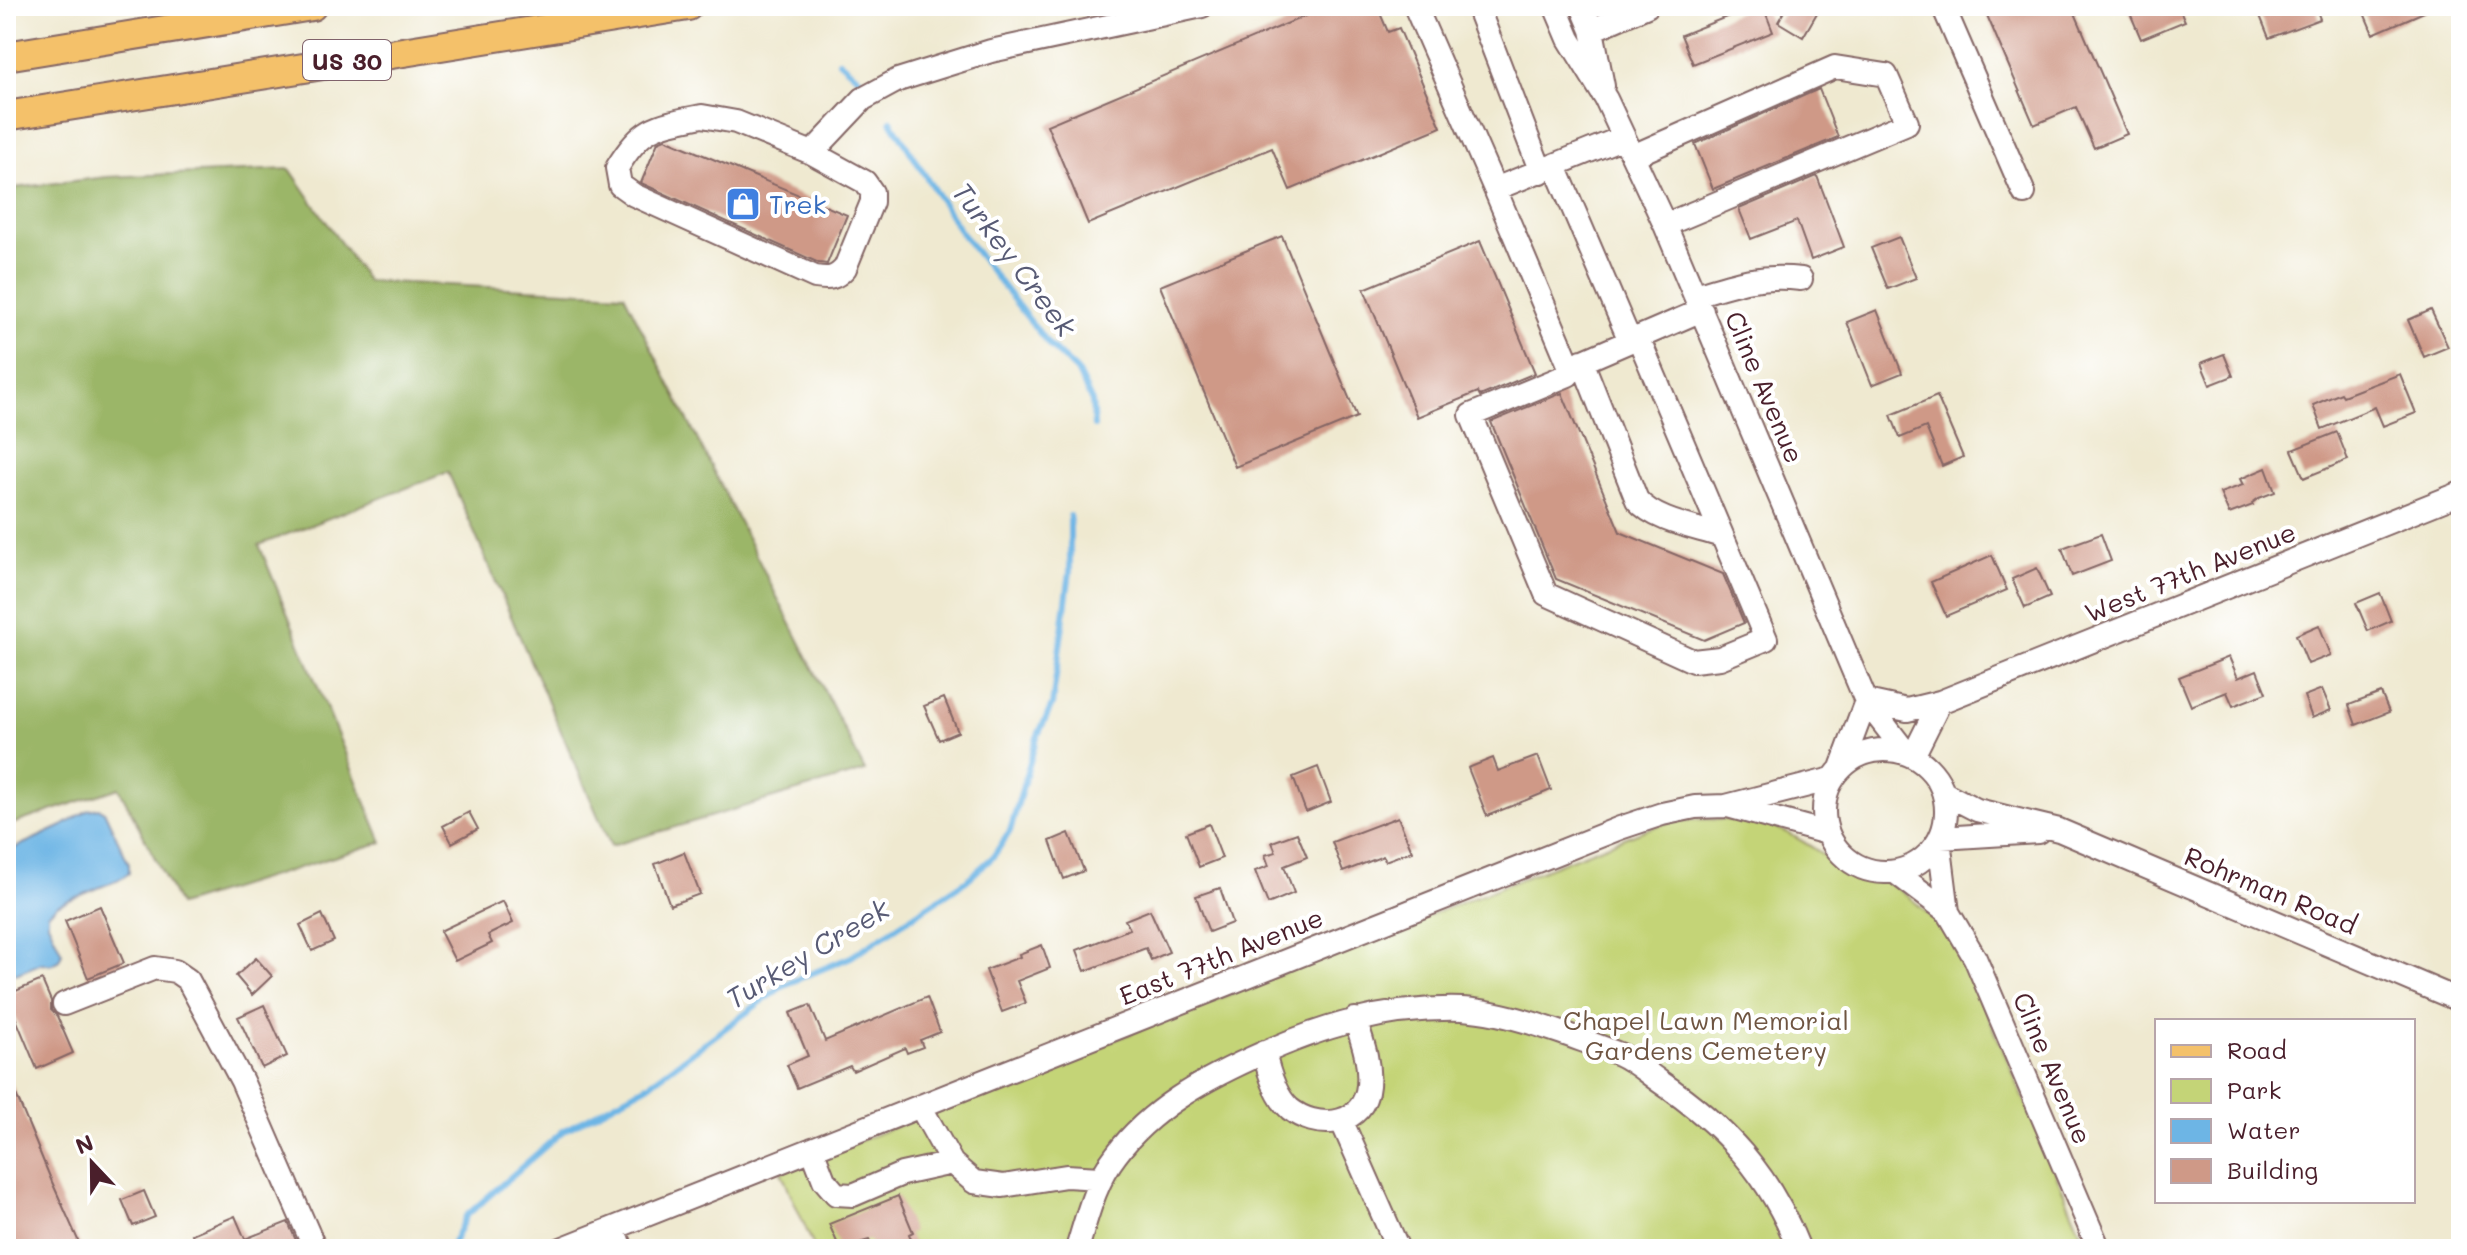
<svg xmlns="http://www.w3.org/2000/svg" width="2467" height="1255" viewBox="0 0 2467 1255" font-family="Mali,sans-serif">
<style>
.green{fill:#c4d477;stroke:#877a51;stroke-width:2}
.forest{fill:#9bb668;stroke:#726a4a;stroke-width:2}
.water{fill:#6db5e5;stroke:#5c6a88;stroke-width:2}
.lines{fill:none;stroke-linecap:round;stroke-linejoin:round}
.stream{stroke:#6db5e5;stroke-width:6}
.building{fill:#cf9987}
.minor-casing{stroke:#846665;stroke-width:26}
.major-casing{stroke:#846665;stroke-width:32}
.minor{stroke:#fff;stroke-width:22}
.major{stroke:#f4c16a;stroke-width:28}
.labels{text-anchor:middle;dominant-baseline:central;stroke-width:8;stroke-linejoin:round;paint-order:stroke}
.shield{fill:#fff;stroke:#80626b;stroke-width:2}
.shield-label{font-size:24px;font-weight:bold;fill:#4a1f2b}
.shop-label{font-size:26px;fill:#366cbe;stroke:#fff;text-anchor:start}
.street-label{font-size:26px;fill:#4a1f2b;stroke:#fff}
.park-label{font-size:26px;fill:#6f5542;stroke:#fff}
.water-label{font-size:28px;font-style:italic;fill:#585b75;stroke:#fff}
</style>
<rect width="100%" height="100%" fill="#fff"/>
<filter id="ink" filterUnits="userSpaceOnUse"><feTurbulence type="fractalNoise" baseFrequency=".0125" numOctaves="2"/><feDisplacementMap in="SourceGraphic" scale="16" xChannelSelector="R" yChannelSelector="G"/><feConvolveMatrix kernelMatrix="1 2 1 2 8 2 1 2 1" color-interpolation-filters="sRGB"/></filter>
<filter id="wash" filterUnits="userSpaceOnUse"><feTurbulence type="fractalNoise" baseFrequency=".006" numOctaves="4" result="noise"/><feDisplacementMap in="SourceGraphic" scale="32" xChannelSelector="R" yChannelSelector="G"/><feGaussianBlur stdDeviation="1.8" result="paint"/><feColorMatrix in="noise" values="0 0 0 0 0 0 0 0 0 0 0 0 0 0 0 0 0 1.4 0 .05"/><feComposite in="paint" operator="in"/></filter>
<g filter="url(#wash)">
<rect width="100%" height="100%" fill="#efe9d0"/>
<path class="green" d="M1704,819C1731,820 1758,820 1783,831C1804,840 1822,855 1841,866C1856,874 1874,875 1888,883C1918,900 1943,928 1963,956L2088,1249H815L781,1172L1642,831L1669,822Z"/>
<path class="forest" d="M290,169L367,281L624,294L865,771L611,846L448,472L259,545L382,842L179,905L119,788L6,826V189L107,177Z"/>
<path class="water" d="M99,808L105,813L129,864V873L122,878L57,905L48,914V923L62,953L59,960L51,965L42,963L16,974L6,971V852L62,826L88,810Z"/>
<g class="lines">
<path class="stream" d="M839,61L861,80
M891,121L962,234L1049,345L1077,371L1092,402L1094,426
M450,1249L466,1216L563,1131L648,1085L784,985L851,957L966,881L993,857L1010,831L1037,737L1052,705L1070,572V516"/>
</g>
<g id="blocks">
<path class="building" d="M1329,6H1377L1388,32L1399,28L1441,127L1290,190L1272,148L1088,224L1047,125Z
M1754,6H1763L1773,32L1693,64L1681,35Z
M1787,6H1821L1803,37L1778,22Z
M1983,6H2072L2127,134L2094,148L2076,107L2034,125Z
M2127,6H2178L2185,21L2141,39Z
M2256,6H2315L2320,19L2269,38Z
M2361,6H2438L2373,34Z
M1819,89L1838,137L1713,189L1695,144Z
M665,139L847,215L827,264L819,263L641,183L658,142Z
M1817,176L1844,247L1811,260L1797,221L1751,239L1739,209Z
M1282,236L1357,417L1235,467L1160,286Z
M1899,237L1916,278L1888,289L1871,248Z
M1480,241L1535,373L1480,396L1478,392L1417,417L1364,289Z
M1877,310L1902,373L1872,385L1847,322Z
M2431,310L2448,347L2424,357L2408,320Z
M2224,354L2233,376L2210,385L2201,363Z
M2400,374L2416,413L2383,426L2375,407L2322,429L2313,405L2341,393L2343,396Z
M1562,393L1620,532L1723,574L1744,623L1704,640L1556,579L1491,422Z
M1937,396L1963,457L1942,466L1926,427L1900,438L1891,415Z
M2337,432L2348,460L2304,478L2292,450Z
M2266,468L2275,492L2259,498L2252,503L2253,505L2229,514L2220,493L2243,485L2240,479Z
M2101,534L2111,561L2072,576L2062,548Z
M1992,555L2007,590L1946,616L1931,582Z
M2037,568L2050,597L2025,608L2012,579Z
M2380,593L2391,621L2368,631L2356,603Z
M2319,625L2331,655L2308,664L2296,635Z
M2229,657L2238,678L2257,670L2266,693L2233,706L2227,692L2191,706L2179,677Z
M2322,689L2331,710L2312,718L2304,696Z
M2381,693L2389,712L2356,725L2349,705Z
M944,698L958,732L939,740L924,706Z
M1538,756L1551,790L1487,816L1468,768L1493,758L1498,771Z
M1318,767L1331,802L1306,812L1293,777Z
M469,812L478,829L452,843L443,826Z
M1398,817L1412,851L1385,861L1383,856L1343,872L1332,842Z
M1209,824L1222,858L1199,867L1186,833Z
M1069,833L1084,871L1064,879L1050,841Z
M1297,833L1307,857L1284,866L1294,893L1268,904L1255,871L1269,866L1265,855L1276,852L1272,842Z
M684,852L700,894L670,905L655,864Z
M1220,888L1232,923L1209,932L1196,896Z
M503,901L513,923L488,935L492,943L455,961L440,931Z
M100,906L124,963L88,978L65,921Z
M1150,910L1169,952L1151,960L1146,948L1085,971L1077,950L1130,929L1125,920Z
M322,914L334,941L312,951L300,925Z
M1042,945L1050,968L1017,981L1026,1003L1002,1012L986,970L1020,957L1019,954Z
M256,958L272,976L252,995L236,976Z
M42,980L51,1001V1010L57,1016L73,1053L37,1069L6,995Z
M927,997L940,1032L920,1040L923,1047L907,1053L905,1048L853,1071L850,1066L797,1088L787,1065L808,1056L790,1013L810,1005L825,1041Z
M264,1005L287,1056L262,1068L238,1017Z
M6,1070L52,1182L82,1249H6Z
M144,1191L155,1217L133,1226L122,1200Z
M898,1196L913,1232L909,1234L915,1249H873L869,1240L840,1249L829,1224Z
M235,1216L245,1239L288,1222L298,1245L288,1249H198L192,1234Z"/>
</g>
</g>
<g filter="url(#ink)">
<use href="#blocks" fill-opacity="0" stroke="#846665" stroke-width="2"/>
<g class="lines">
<g class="minor-casing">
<path id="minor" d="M1415,6L1495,189
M1477,6L1541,172
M1555,6L1569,39L1606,99L1665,225L1866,701L1907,754
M1582,6L1592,30L1603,86
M1943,6L2024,193
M1592,30L1647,6
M702,116L736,122L812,153L865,182L872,192V202L845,268C835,279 829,279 815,277L634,195L620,185L617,168C642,126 656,125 702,116Z
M1624,137L1495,189L1570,367L1702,310
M812,153L863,99L898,80L991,51L1202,6
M1633,156L1835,67L1886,75L1907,123L1665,225
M1555,166L1630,341
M1696,295C1734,283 1761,274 1801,279
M1582,361L1637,500C1656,522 1695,527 1722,536
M1570,367L1568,375L1471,415L1546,594L1693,661L1720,658L1766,639L1638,337
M1866,701L1907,710L1940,702L2461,493
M1824 811a61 61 0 1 1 122 0a61 61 0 1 1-122 0Z
M1913,756L1940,702
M1841,768L1866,701
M1944,793L1977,810L2059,830L2461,1001
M1731,807L1827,833
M1941,838L2038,832
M1939,840L1948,912
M1895,872L1948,912L1975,958L2099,1249
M64,1004L155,968L175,971L188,980L242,1081L315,1249
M1264,1052C1268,1070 1276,1097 1290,1109C1315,1129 1358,1128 1367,1092C1372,1068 1363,1042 1355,1019
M920,1106L952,1163L974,1182L1003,1186L1066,1176L1100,1178
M1342,1122L1398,1249
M812,1149L824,1180L836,1194L853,1195L902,1174L952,1163
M614,1228L622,1249
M561,1249L1620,828L1662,814L1695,807L1726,806L1832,779
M1077,1249C1087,1217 1095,1182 1116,1155C1150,1109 1202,1081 1252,1058C1321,1026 1385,1007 1462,1009C1496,1011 1531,1022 1562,1033C1581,1040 1600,1046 1619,1054C1633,1060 1646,1072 1659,1081C1725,1126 1770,1174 1799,1249"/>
</g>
<g class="major-casing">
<path id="major" d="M6,56L312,6
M6,116L688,6"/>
</g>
<use href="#minor" class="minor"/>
<use href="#major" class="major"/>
</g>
</g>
<defs>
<g id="shop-square" transform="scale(1.8)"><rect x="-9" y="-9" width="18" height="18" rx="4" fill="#3f7fe0" stroke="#fff"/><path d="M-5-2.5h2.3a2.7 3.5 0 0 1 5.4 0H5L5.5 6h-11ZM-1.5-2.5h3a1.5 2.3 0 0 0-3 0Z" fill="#fff"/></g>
</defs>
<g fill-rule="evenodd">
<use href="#shop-square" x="743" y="204"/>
</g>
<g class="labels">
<rect class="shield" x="303" y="40" width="88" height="40" rx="6"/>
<g class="shield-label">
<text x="347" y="60">US 30</text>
</g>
<g class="shop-label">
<text x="769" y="204">Trek</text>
</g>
<g class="street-label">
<text transform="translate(1765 387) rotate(67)">Cline Avenue</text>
<text transform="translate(2190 572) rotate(-22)">West 77th Avenue</text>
<text transform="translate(2271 890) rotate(23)">Rohrman Road</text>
<text transform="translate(1221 956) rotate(-22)">East 77th Avenue</text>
<text transform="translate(2053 1068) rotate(67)">Cline Avenue</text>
</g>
<g class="park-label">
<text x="1706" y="1020">Chapel Lawn Memorial<tspan x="1706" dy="30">Gardens Cemetery</tspan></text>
</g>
<g class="water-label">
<text transform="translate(1015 259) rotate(53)">Turkey Creek</text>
<text transform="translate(807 953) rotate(-31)">Turkey Creek</text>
</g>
</g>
<rect width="2467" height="1255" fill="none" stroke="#fff" stroke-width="32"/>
<rect x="2155" y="1019" width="260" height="184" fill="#ffffff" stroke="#b7a5aa" stroke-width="2"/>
<rect x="2171" y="1045" width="40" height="12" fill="#f4c16a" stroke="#b7a5aa" stroke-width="2"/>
<text x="2227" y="1059" font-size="24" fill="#4a1f2b">Road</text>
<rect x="2171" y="1079" width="40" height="24" fill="#c4d477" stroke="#b7a5aa" stroke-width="2"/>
<text x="2227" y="1099" font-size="24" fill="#4a1f2b">Park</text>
<rect x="2171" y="1119" width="40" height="24" fill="#6db5e5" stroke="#b7a5aa" stroke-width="2"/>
<text x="2227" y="1139" font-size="24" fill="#4a1f2b">Water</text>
<rect x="2171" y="1159" width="40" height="24" fill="#cf9987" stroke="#b7a5aa" stroke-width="2"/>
<text x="2227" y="1179" font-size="24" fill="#4a1f2b">Building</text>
<g transform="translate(92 1163) rotate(338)" stroke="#ffffff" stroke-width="6" paint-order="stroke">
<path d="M0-6L14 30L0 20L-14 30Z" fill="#4a1f2b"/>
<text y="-12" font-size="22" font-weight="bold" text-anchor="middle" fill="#4a1f2b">N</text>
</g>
</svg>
